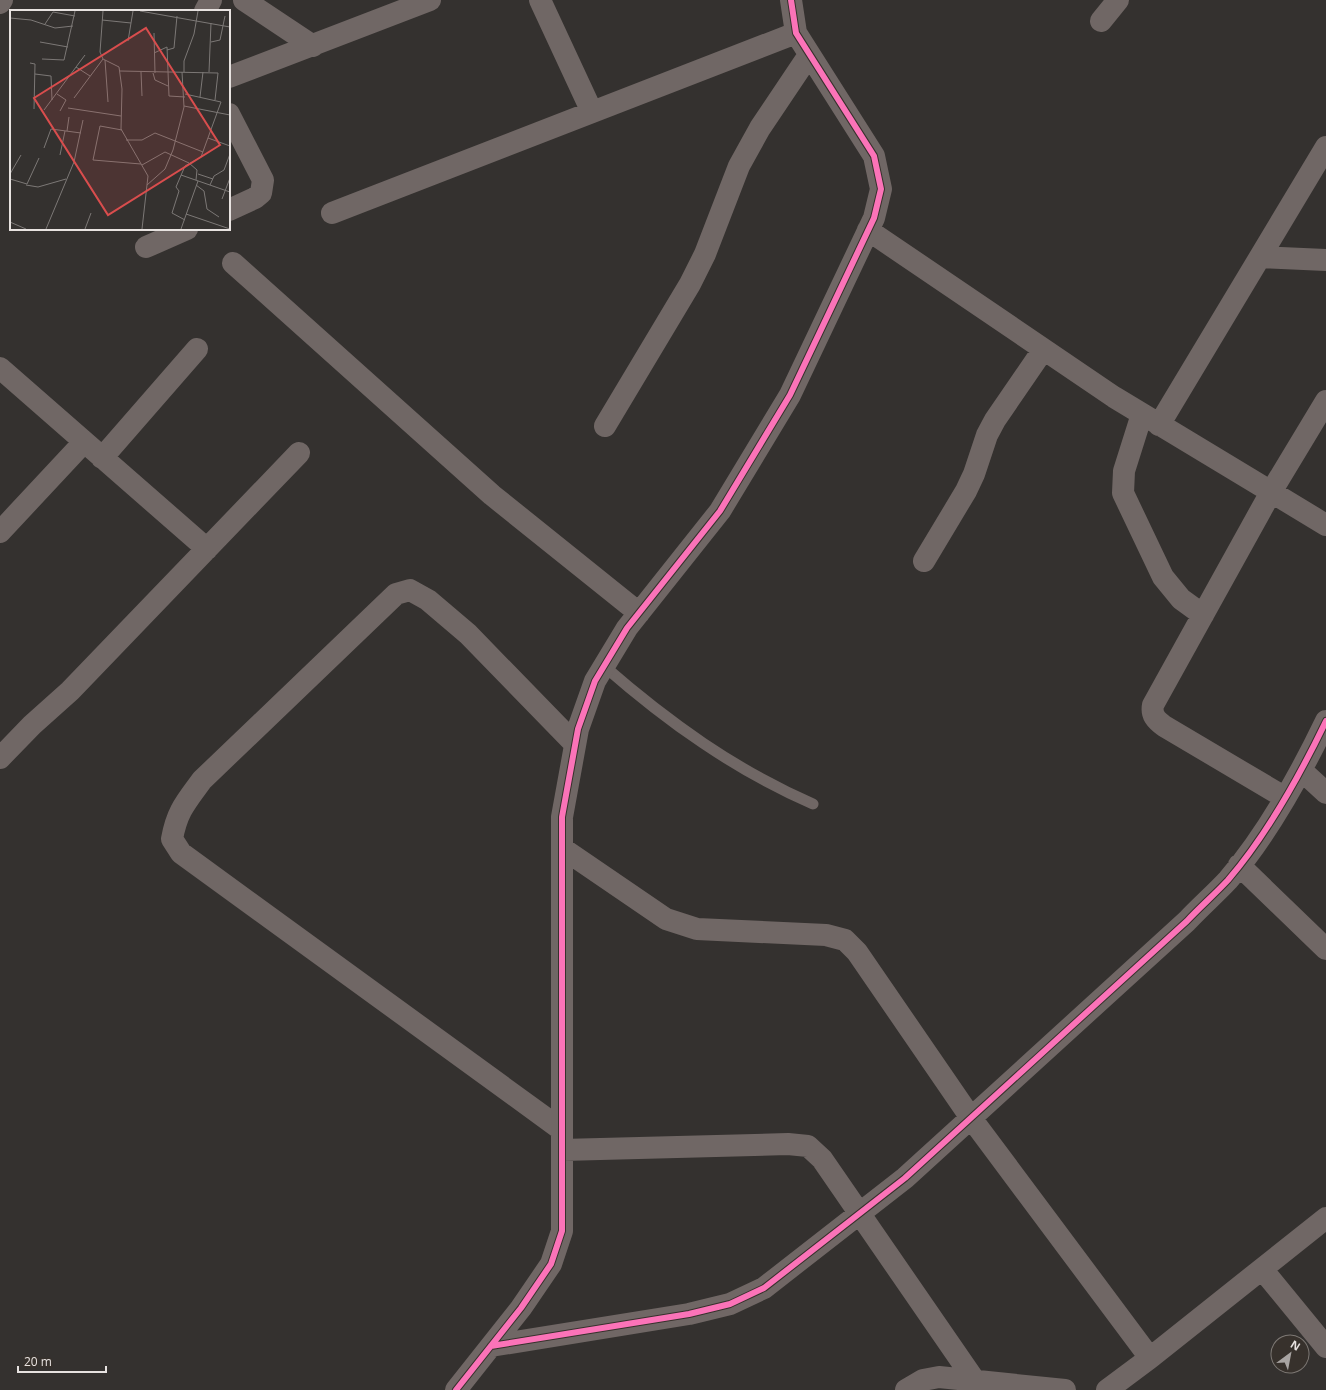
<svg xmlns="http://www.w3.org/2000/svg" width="1326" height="1390" viewBox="0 0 1326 1390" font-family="'Open Sans',sans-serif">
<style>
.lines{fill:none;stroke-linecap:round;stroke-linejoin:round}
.lane{stroke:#706765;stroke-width:11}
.street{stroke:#706765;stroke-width:22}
.cycleway-casing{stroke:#37312c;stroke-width:8}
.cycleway{stroke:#fb73b8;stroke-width:6}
.inset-road{fill:none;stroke:#7c7876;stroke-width:1}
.view{fill:#d94d4d;fill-opacity:0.15;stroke:#d94d4d;stroke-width:2}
.inset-edge{fill:none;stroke:#e7e2e0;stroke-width:2}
</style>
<rect width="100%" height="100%" fill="#34312f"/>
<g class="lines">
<path class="lane" d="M604,666C668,722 735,770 813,804"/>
<path class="street" d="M244,0L313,46
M540,0L592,112
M0,3L2,0
M205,11L211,0
M1101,21L1118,0
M229,77L430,0
M229,114L263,180L261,193L255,198L229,210
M332,213L796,33
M868,230L1114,397L1326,525
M146,247L187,229
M1260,257L1326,260
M233,263L492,495L639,613
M0,368L207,549
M1142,414L1124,471L1123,493L1163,577L1181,599L1203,615
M1159,425L1326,147
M605,426L690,284L705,254L739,166L760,128L809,55
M102,458L197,349
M0,532L84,442
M924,561L966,491L974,474L987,435L995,420L1043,350
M0,758L32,725L70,691L299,453
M1301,770L1326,793
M1284,797L1164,726C1156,720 1151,715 1153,705L1271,492L1326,401
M562,848L666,919L697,929L826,935L845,940L857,952L971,1118L1150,1358
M1239,865L1326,949
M562,1130L181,853L172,839C177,811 186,802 202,780L396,594L410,590L428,600L468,634L575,744
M562,1150L788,1144L808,1146L822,1159L975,1381L978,1390
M1262,1269L1326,1347
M491,1346L689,1314L730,1304L764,1288L905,1178L1187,921C1200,907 1215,894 1228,880C1266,836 1301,773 1326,721
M456,1390L521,1308L551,1264L562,1231V817L578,729L595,681L627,628L720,511L790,395L874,218L881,189L874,156L796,33L791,0
M906,1390L923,1380L939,1377L1065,1390
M1107,1390L1150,1358L1326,1218"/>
<g class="cycleway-casing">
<path id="cycleway" d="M491,1346L689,1314L730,1304L764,1288L905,1178L1187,921C1200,907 1215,894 1228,880C1266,836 1301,773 1326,721
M456,1390L521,1308L551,1264L562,1231V817L578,729L595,681L627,628L720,511L790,395L874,218L881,189L874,156L796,33L791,0"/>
</g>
<use href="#cycleway" class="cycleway"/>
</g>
<g transform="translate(10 10)">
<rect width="220" height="220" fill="#34312f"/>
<path class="inset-road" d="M93,1L90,42L93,49L109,57L112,79L111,119L138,166L132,219M130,1L220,17M0,8L21,10L45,18L63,16M92,10L121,13M35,14L43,2L65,6M144,23L145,63M118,31L123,1M30,32L58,37M201,32L210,30L215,6M157,40L164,38L167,6M144,43L157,37L159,86L175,87M32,49L54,50L65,1M95,50L98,92M20,53L25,54L24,99M66,57L80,66M110,61L208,63L205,90M131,62L132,86M174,62V51L184,24L188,1M199,62L201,13M143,63L145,70L158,76M25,64L41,66L42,90M47,84L56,90L50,101M190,87L193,62M64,88L93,49M174,96L220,105M58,98L111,106M34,100L75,45M112,120L90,116L83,150L131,154M57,121L59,107M198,128L220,136M116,130H132L145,123L193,142M34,138L41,119L71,123M50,145L55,121M132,155L155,142L179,153L187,160L186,170M0,164L11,145M188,164L203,169M171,165L220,182M0,169L17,174L29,148M16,175L28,177L56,169M137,175L155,159L163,140L174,97L172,62M186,175L194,181L197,199L209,207M200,175L204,166L214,160L220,144M212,189L220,168M176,204L220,219M175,210L162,203L169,181L166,177L175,156L191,147L211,92L175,84M0,212L16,219M36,219L64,152L73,110M75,219L81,203M171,219L188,171"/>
<path class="view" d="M136,18L210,135L98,205L24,88Z"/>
<rect width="220" height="220" class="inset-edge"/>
</g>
<g transform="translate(1290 1354) rotate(32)"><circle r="19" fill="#37312c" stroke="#7d7874"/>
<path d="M0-3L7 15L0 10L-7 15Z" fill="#a8a4a2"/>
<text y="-6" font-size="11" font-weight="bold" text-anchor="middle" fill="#e7e2e0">N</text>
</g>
<path d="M18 1366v6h88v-6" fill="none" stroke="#e7e2e0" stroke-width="2"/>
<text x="24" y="1366" font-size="12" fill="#e7e2e0" stroke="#37312c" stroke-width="3" paint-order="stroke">20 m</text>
</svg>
